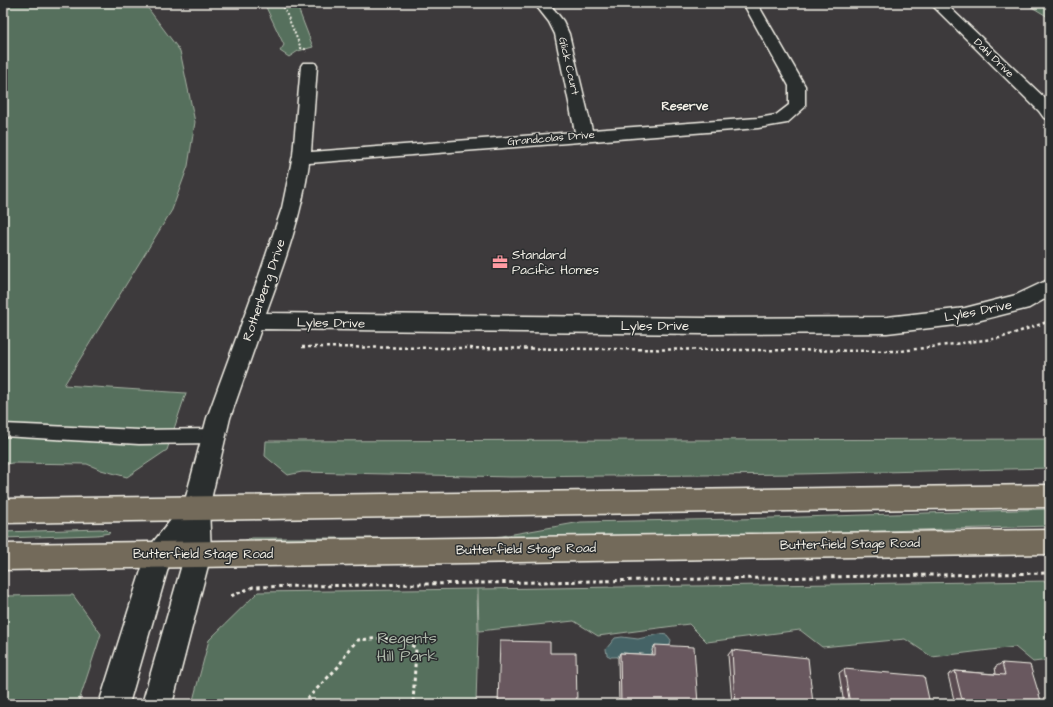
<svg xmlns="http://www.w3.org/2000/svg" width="1053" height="707" viewBox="0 0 1053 707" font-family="'Architects Daughter',sans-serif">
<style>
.green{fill:#56705d;stroke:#a5b0a2}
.water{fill:#456466;stroke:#8b9c9a}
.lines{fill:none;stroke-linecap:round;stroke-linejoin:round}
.service-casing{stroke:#f4f1e8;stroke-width:3}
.minor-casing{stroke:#f4f1e8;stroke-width:3}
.tertiary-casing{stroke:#f4f1e8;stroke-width:3}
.primary-casing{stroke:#f4f1e8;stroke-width:3}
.path-far2{stroke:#f4f1e8;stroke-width:2;stroke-dasharray:2 2;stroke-linecap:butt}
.path-far1{stroke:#f4f1e8;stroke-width:2.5;stroke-dasharray:3 3;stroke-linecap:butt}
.path{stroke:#f4f1e8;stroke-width:3;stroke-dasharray:3.5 3.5;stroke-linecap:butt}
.service{fill:#2a2d2e;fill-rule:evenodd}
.minor{fill:#2a2d2e;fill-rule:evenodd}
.tertiary{fill:#2a2d2e;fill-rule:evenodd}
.primary{fill:#736b5a;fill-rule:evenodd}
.wall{fill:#5a4c51;stroke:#f4f1e8}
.building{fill:#69585e;stroke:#f4f1e8}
.labels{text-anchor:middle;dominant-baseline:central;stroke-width:3;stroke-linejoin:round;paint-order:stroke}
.far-street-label{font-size:11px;fill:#f4f1e8;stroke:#2a2d2e}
.far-neighbourhood-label{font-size:12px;font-weight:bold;fill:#f4f1e8;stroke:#2a2d2e}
.poi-label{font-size:13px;fill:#f4f1e8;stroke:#2a2d2e;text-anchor:start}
.street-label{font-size:13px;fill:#f4f1e8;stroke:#2a2d2e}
.near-park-label{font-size:16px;fill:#adb7a9;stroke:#2a2d2e}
</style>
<rect width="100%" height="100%" fill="#3d3a3c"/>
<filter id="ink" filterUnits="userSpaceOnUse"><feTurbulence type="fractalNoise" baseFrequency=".025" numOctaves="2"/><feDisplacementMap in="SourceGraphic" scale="8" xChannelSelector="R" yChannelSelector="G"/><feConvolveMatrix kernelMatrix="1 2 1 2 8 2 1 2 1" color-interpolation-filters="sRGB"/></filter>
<g filter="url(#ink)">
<path class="green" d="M3,3H144L180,51L195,122L188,166L172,210L64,385L186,393L167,450L127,477L101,470L87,464L12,463L3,465Z
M264,3H296L313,47L298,51L289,57L280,51L284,45Z
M1025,3H1050V18Z
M1050,439V468L799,474L511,477L302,472L288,475L265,456L266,441Z
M1050,509V526L515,542L249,545L245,540L251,538H477L502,536L581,522L739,519Z
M100,529L107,530L110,533L97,535L3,538V532Z
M1050,581V660L1033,662L1015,647L932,657L905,639L822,647L800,630L707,642L689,624L598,636L574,621L479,631L478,589Z
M477,589L478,632L476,704H192L209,640L258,592Z
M73,595L101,634L78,704H3V596Z"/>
<path class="water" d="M660,634L667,635L671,640L670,645L653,652L649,656L611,657L607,655L606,649L615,638L622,637L638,639Z"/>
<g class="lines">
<g class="service-casing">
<path id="service" d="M3,424L139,430L214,429L219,431L222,436L219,441L214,443L139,444L3,436Z"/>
</g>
<g class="minor-casing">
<path id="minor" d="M534,3H549L563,21L569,34L592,130L758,118L776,115L789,105V86L743,3H757L805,86V107L787,123L758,128L309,163C302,215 284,264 266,313L705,318L887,317L965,308L1016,295L1050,279V296L1029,308L965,324L887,333L705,334L261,329L230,418L209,508L205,516L196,520L187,516L183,508L207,418L259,276L282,208L293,155L301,66L303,63H315L317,66L311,152L575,132L555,34L549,22Z
M930,3H945L1050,103V119L1044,118L1039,111Z"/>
</g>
<g class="tertiary-casing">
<path id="tertiary" d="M196,496L205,500L209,508L211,554L172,704H142L185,554L184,543L170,561L129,704H99L146,555L150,546L187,500Z"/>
</g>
<g class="primary-casing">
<path id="primary" d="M1050,485V507L3,523V499Z
M1050,530V554L3,570V544Z"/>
</g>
<path class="path-far2" d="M282,3L301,48L305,49L306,52
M3,122L6,145L3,158"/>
<path class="path-far1" d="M302,347L901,351L1000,338L1050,321"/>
<path class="path" d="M231,596L253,587L1050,573
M302,704L339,666L349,649L358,640C379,638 398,636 416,648L413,704"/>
<use href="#service" class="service"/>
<use href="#minor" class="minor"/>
<use href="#tertiary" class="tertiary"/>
<use href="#primary" class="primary"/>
</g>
<path class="wall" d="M655,645L698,704H619L618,658L620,653L653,655L652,650Z
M732,650L813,704H732L728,655Z
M1002,663L1042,704H955L948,675L955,671L996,674L995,667Z
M844,669L930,704H844L839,673Z"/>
<path class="building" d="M500,641L550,642V653H576L577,704H498Z
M655,645L694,647L698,704H621L620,653L655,655Z
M732,650L808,658L813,704H735Z
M1002,663L1030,665L1042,704H963L955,671L1005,675Z
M844,669L924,676L930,704H850Z"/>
</g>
<defs>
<g id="office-bare" transform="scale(1.2)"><path d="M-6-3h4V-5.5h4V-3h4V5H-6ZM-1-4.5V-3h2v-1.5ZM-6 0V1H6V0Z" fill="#ff9aa2" stroke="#2a2d2e" stroke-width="2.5" paint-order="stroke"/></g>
</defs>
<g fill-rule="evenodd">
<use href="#office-bare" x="500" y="262"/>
</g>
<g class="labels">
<g class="far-street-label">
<text transform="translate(994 58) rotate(44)">Dahl Drive</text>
<text transform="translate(569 66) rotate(77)">Glick Court</text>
<text transform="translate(551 138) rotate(-5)">Grandcolas Drive</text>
</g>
<g class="far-neighbourhood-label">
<text x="685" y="106">Reserve</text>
</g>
<g class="poi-label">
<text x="512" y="255">Standard<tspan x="512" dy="15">Pacific Homes</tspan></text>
</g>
<g class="street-label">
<text transform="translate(264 290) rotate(-71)">Rothenberg Drive</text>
<text transform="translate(978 311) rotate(-11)">Lyles Drive</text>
<text transform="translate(331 323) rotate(1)">Lyles Drive</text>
<text x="655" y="326">Lyles Drive</text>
<text transform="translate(850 544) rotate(-1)">Butterfield Stage Road</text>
<text transform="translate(526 549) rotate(-1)">Butterfield Stage Road</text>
<text x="203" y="554">Butterfield Stage Road</text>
</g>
<g class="near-park-label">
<text x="407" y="638">Regents<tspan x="407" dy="18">Hill Park</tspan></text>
</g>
</g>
<rect width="1053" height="707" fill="none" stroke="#2a2d2e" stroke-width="16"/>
<rect x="8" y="8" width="1037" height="691" fill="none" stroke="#f4f1e8" stroke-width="1.5" filter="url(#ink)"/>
</svg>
